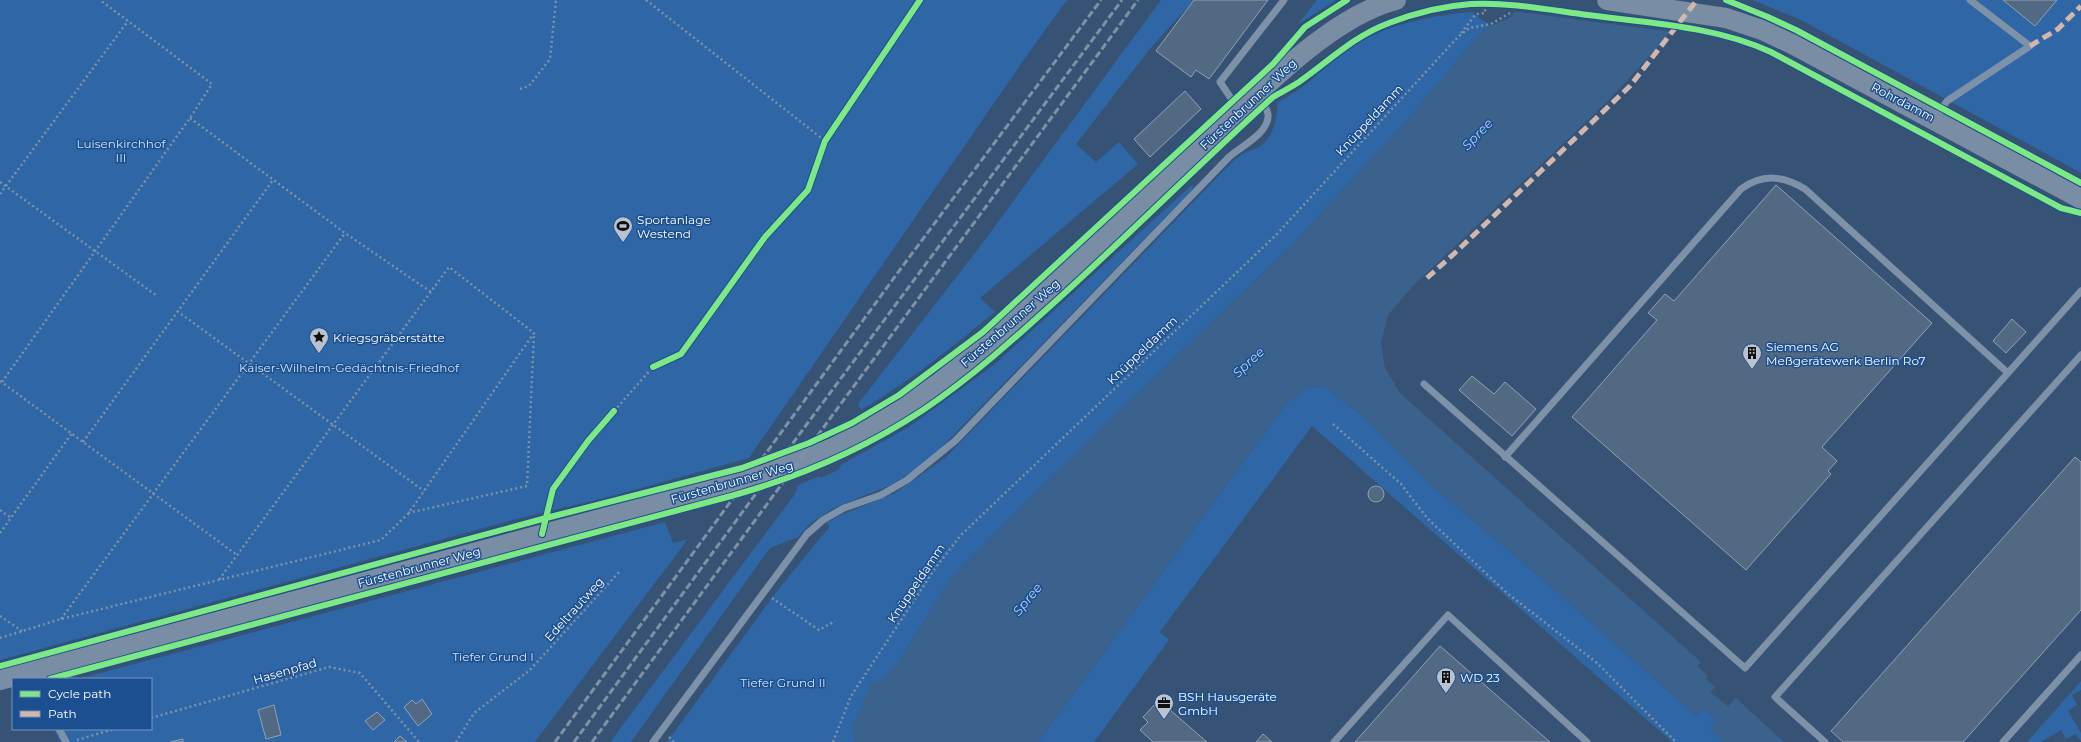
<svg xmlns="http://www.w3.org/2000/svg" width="2081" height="742" viewBox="0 0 2081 742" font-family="Montserrat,sans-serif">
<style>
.green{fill:#2f66a5}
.water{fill:#3b618d}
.pier{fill:#365274}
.building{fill:#526984;stroke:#92a2b6}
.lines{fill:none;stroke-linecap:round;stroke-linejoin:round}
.path{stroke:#7d92a8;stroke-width:2.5;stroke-dasharray:2 3;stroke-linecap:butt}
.service{stroke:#7d92a8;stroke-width:7}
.secondary{stroke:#798da4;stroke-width:20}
.rail{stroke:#7e92a7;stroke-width:3;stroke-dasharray:7 3;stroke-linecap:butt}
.quiet{stroke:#d1b7ad;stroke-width:5;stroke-dasharray:10 5;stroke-linecap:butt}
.cycleway-casing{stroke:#1b4f8f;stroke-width:8}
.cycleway{stroke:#7ce984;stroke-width:6}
.labels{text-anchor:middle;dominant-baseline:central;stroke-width:3;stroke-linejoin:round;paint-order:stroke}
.street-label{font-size:12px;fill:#fff;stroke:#1b4f8f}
.park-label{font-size:12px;fill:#cfe3fa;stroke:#1b4f8f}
.poi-label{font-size:12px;fill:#fff;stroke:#1b4f8f;text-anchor:start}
.water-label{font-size:13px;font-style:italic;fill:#b5d3f5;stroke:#1b4f8f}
</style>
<rect width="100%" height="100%" fill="#365274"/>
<path class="green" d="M0,0H1067L1030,51L749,458L605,498L524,517L0,660Z
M1161,0H1194L1149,50L1076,144L1096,162L1119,142L1138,164L980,298L995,312C952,347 909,382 861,410L858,404L981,245Z
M1317,0H1336L1297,25Z
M1752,0H2081V173L1799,19Z
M1472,12L1490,26L1510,17L1484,29L1411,116L1291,246L1036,492L952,577L896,666L883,680L877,683L852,728L855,742H667L773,596L830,526L826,523L841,515L895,493L945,458L1232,162C1236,159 1240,155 1245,153C1249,150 1255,150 1259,147C1275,137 1276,118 1278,102C1288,96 1299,90 1309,82C1325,68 1341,53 1360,42C1393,23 1434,15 1472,12Z
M1193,184L1192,190L941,448L915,470L891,485L834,508L811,523L798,537L770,548L631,742H610L795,494L798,485L819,476L821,478L840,469L839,467L844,463L909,427L995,364Z
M1324,386L1365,418L1430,484L1547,583L1696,716L1704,708L1717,720L1710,728L1723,742H1672L1312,426L1160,632L1169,640L1094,742H1038L1287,402L1309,387Z
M665,522L673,543L688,539L535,742H60L54,729H151V679H78Z
M2081,681V690L2072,695L2077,705L2068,711L2081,733V741L2076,734L2066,739L2061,730L2041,742H2027Z"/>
<path class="water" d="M1524,0H1695L1658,47L1608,101L1413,286L1388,315L1381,343L1385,368L1400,393L1701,662L1697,666L1708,676L1706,679L1715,687L1710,692L1728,706L1736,698L1784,742H1723L1710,728L1717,720L1704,708L1696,716L1547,583L1430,484L1365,418L1324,386L1309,387L1287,402L1038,742H855L852,728L871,683H877L883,680L896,666L952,577L1036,492L1291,246L1411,116L1484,29L1510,17Z"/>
<path class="pier" d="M1521,0H1697L1672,32L1512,11Z"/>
<path class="building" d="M1194,0H1268L1209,79L1196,70L1191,77L1156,51Z
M2003,0H2057L2035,26Z
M1185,91L1201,109L1150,157L1134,139Z
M1776,185L1932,323L1822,447L1837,461L1828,471L1831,474L1746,570L1572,417L1657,320L1648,313L1665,294L1674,301Z
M2012,319L2026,332L2006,353L1993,341Z
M1472,376L1494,394L1505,382L1536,409L1512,436L1459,390Z
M2075,457L2081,462V610L1963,742H1843L1831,731Z
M1368 494a8 8 0 1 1 16 0a8 8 0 1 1-16 0Z
M1440,646L1550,742H1355Z
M422,699L432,714L418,726L404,707L412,700L416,704Z
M1161,702L1162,703L1207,742H1153L1140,730L1148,722L1143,717L1156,703Z
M274,705L281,735L266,739L258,710Z
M377,712L385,720L373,730L365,721Z
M1263,734L1272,742H1256Z
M400,736L407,742H394Z
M183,739V742H170Z"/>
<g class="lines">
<path class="path" d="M646,0L825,141
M1461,33L1476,14L1485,13V7
M520,89L529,86L550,59L556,0
M190,118L345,233L431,292
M0,182L157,296
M0,194L128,21
M177,311L424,491
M0,381L237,555
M2,382L190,118L212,84L100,0
M614,411L653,367
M1333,424L1401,484L1427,518L1507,593L1597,663L1676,742
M83,442L273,180
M0,510L11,518
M408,513L527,486L534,334
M0,533L72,433
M772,598L819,630L835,621
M0,616L22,631
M61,619L345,233
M0,638L61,619L381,540L408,514L534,333L449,267L218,581
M151,718L329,667L360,673L419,742
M669,737L674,742
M77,740L114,729
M456,742L474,713L530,670L620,571
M833,742L851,696L936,567L961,535L1276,235L1458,37L1469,28L1491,24L1510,13"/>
<path class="service" d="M1239,110L1220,82L1284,0
M1934,119L1947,101L2030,46L1970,0
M1424,384L1745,668L2081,291
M1505,457L1741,189C1763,173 1783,176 1805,189L2008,373
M59,729L66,742
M653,742L807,534L823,520L844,508L881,495L907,480L955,441L1229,157C1241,146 1270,133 1268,114C1267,108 1261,100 1257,95
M1334,742L1448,615L1587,742
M1825,742L1775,697L2081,355
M2003,742L2081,655"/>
<path class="secondary" d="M1607,0L1726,18L1762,30L1792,44L2081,199
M0,680L764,475L835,447L887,418L939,383L1002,332C1065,275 1127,217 1189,159C1243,109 1324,18 1396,0"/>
<path class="rail" d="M555,742L902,267L1101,0
M574,742L804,428L1122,0
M592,742L1138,0"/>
<path class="quiet" d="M2030,46L2058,29L2081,6
M1427,278L1457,251L1630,86L1697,0"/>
<g class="cycleway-casing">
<path id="cycleway" d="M1726,0L1768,17L1796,30L2081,183
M653,367L681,354L765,237L808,190L825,141L920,0
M542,534L553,489L588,441L614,411
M0,666L546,518L742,468L809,443L852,423L899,395L983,332L1273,64L1305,27L1347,0
M50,679L731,496C799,477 864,449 923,410C972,377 1015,338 1058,299C1131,233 1200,163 1273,97C1281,92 1290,88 1299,82C1329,61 1354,36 1389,23C1415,13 1443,6 1471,4C1510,2 1550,10 1588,15C1649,23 1715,26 1771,52L2061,208L2081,213"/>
</g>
<use href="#cycleway" class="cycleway"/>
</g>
<defs>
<g id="stadium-pin" transform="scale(1)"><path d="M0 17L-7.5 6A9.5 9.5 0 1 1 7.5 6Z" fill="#b9c2ce" stroke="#1b4f8f"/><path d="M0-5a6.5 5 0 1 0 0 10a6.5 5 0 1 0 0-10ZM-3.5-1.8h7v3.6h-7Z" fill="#111"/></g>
<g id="sight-pin" transform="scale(1)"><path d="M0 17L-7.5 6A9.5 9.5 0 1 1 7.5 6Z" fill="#b9c2ce" stroke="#1b4f8f"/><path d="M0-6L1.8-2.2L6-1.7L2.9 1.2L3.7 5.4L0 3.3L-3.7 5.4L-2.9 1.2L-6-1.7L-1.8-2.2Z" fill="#111"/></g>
<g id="building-pin" transform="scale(1)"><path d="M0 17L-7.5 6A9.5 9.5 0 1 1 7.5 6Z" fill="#b9c2ce" stroke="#1b4f8f"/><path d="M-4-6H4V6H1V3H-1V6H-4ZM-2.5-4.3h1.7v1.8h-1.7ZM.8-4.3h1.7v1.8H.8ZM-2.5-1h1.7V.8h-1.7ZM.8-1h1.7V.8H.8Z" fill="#111"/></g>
<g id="office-pin" transform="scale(1)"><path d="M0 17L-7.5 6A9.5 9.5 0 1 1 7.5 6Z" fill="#b9c2ce" stroke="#1b4f8f"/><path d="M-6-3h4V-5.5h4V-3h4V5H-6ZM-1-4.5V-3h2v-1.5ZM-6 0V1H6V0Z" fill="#111"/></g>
</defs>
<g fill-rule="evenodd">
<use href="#stadium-pin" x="623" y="226"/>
<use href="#sight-pin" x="319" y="337"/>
<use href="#building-pin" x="1752" y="353"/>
<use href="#building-pin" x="1446" y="677"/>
<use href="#office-pin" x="1164" y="703"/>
</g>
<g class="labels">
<g class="street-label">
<text transform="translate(1903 102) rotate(28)">Rohrdamm</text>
<text transform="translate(1248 104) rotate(-43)">Fürstenbrunner Weg</text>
<text transform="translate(1369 120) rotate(-47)">Knüppeldamm</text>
<text transform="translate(1010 323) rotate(-41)">Fürstenbrunner Weg</text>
<text transform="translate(1142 350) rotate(-44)">Knüppeldamm</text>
<text transform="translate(732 482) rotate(-16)">Fürstenbrunner Weg</text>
<text transform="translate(419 567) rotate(-15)">Fürstenbrunner Weg</text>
<text transform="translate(916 583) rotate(-56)">Knüppeldamm</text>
<text transform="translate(574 609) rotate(-48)">Edeltrautweg</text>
<text transform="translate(285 671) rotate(-16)">Hasenpfad</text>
</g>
<g class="park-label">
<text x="121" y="143">Luisenkirchhof<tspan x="121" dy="14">III</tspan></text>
<text x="349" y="367">Kaiser-Wilhelm-Gedächtnis-Friedhof</text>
<text x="493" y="656">Tiefer Grund I</text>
<text x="783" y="682">Tiefer Grund II</text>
</g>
<g class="poi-label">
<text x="637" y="219">Sportanlage<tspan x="637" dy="14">Westend</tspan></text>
<text x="333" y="337">Kriegsgräberstätte</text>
<text x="1766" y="346">Siemens AG<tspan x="1766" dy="14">Meßgerätewerk Berlin Ro7</tspan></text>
<text x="1460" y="677">WD 23</text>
<text x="1178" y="696">BSH Hausgeräte<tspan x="1178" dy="14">GmbH</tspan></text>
</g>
<g class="water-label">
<text transform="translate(1477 134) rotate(-46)">Spree</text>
<text transform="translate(1248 362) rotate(-43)">Spree</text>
<text transform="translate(1027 599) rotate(-51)">Spree</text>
</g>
</g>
<rect x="12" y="678" width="140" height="52" fill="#1b4f8f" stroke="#7695bc"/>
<rect x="20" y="691" width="20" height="6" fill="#7ce984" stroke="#7695bc"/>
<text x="48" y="698" font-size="12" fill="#ffffff">Cycle path</text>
<rect x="20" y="711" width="20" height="6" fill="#d1b7ad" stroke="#7695bc"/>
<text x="48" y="718" font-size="12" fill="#ffffff">Path</text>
</svg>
